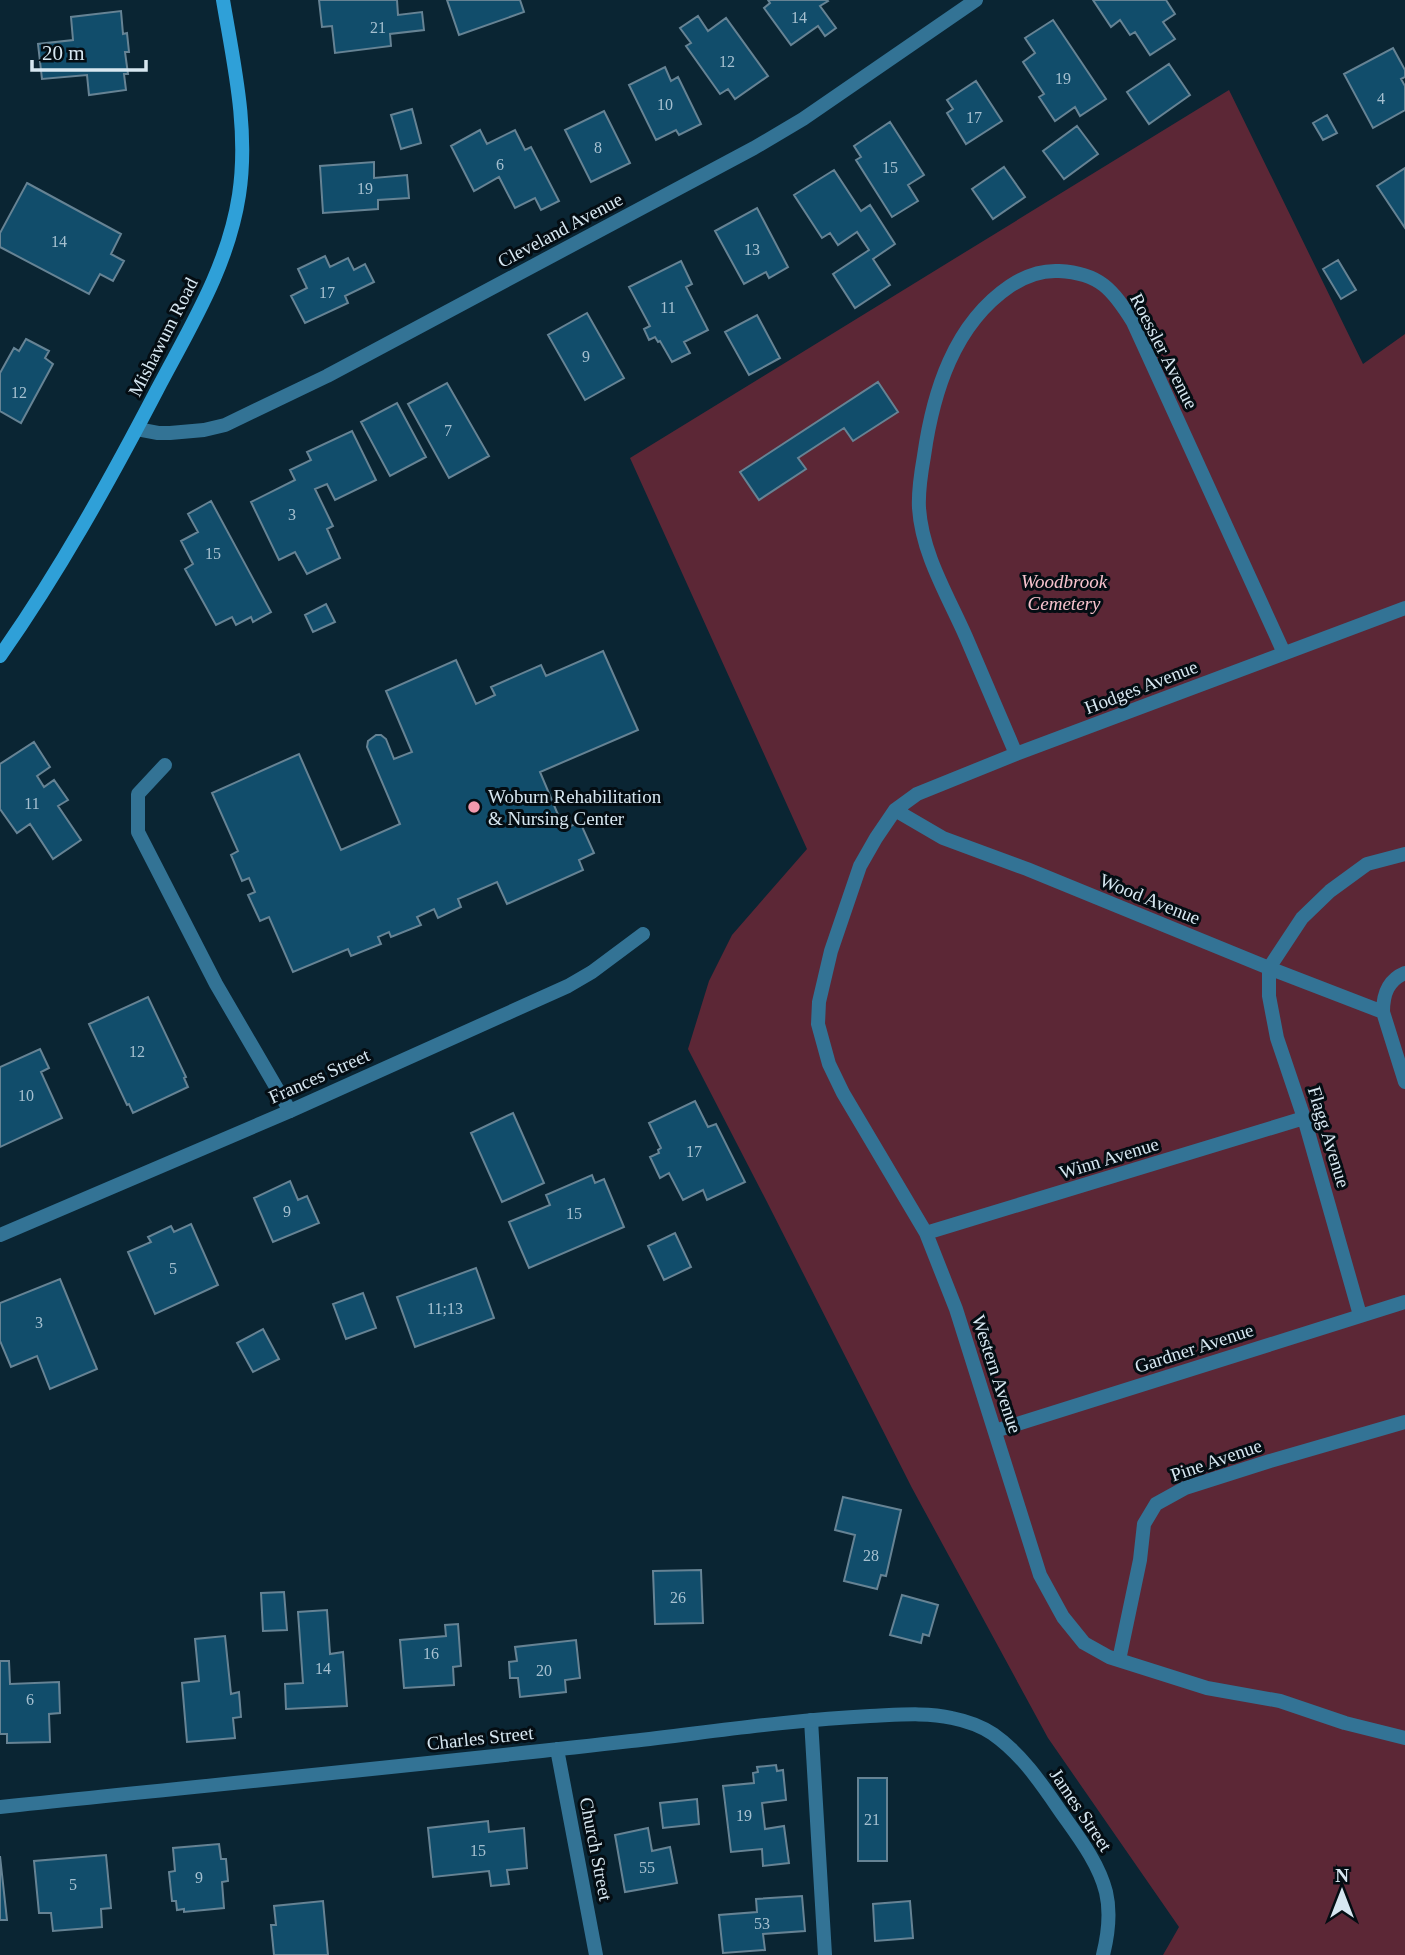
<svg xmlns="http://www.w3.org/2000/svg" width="1405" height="1955" viewBox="0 0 1405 1955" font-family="Georgia,serif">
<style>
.green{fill:#5c2736}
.building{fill:#114d6b;stroke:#668394;stroke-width:2}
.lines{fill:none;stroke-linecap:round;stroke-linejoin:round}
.service{stroke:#337395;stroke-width:14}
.minor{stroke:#337395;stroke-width:14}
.secondary{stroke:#2fa0d8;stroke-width:14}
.poi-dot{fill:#f29aae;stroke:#040d13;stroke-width:2.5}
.labels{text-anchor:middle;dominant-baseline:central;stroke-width:6;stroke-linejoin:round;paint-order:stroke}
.number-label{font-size:16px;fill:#a6c0d0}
.street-label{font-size:19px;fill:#d7e7f1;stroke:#040d13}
.park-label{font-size:19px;font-style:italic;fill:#f7c2cd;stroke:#040d13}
.poi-label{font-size:19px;fill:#d7e7f1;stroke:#040d13;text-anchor:start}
</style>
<rect width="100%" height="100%" fill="#0a2533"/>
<path class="green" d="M1229,90L1363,364L1405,334V1955H1163L1179,1927L1048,1738L912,1488L766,1200L688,1049L709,981L732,935L807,849L630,458Z"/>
<path class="building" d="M319,0H397L398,15L422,12L424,30L390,34L391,46L335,53L332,26L322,27Z
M447,0H520L524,12L459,35Z
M768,0H827L828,1L820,6L836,28L825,36L818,26L791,45L764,8L770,3Z
M1093,0H1166L1175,14L1163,22L1175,39L1150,55L1135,32L1130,35L1120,20L1111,27Z
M121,11L123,34L127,33L129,52H125L128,74H124L126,90L89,95L87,75L42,79L38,44L73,40L71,17Z
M698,16L708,31L726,18L768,76L735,99L728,89L720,94L686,46L691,43L680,28Z
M1053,20L1106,99L1080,116L1075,107L1055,121L1039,97L1044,94L1023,62L1035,53L1025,38Z
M1393,48L1405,70V77L1401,79L1405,86V110L1373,128L1344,74Z
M1169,64L1190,95L1149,124L1127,92Z
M665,67L671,81L678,77L701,124L679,135L676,130L656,140L629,85Z
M976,81L1002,121L966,144L947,113L953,109L947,100Z
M412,109L421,143L401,149L391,115Z
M604,111L630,163L591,182L565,130Z
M1327,115L1337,133L1323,140L1313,123Z
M890,122L924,175L908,185L918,201L892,217L856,160L861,157L854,146Z
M1077,126L1098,154L1064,179L1043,151Z
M480,130L487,144L515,130L525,150L531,147L559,201L541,210L535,198L515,208L499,177L474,191L451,146Z
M374,162V178L407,175L409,198L378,200V209L323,213L320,166Z
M1004,167L1025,197L993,219L972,189Z
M1405,168V228L1377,186Z
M834,170L861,211L870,205L895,244L873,259L890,285L855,308L833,274L869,250L857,232L838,245L830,233L822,238L794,195Z
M27,183L121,234L111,254L124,261L113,281L100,274L89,294L0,247V233Z
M757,208L788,267L769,278L766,272L744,284L715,231Z
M325,256L330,267L348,258L354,270L365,264L374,282L345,296L348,303L305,323L291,296L307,288L298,269Z
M1338,260L1356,290L1341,299L1323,269Z
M681,261L692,284L686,287L708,330L684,342L690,353L672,362L660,341L658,342L655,337L649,340L644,329L650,326L629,287Z
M587,313L624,378L585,400L548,335Z
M757,315L780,358L749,375L725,332Z
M26,339L49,351L45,358L53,364L21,423L0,411V373L14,348L19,351Z
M878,382L898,412L853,441L844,428L798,458L806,469L759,500L740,472Z
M447,383L489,456L449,478L408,404Z
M397,403L426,457L390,476L361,422Z
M352,431L376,480L335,500L327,484L315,489L333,526L327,529L340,558L307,574L295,552L279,560L251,502L295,480L290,470L311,460L307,452Z
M211,501L271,612L253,622L251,617L236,625L232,617L216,625L185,569L193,564L181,541L198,532L188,514Z
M326,604L335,622L313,632L305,615Z
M603,651L638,730L540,772L564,829L580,822L594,853L579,860L583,870L507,904L497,882L458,899L461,907L438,918L434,909L417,917L421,925L391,937L389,932L378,937L381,944L351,956L348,949L293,972L269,917L260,921L248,895L255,892L249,878L242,881L231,855L238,851L212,793L299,754L341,850L400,824L367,747L368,741L376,735H381L386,739L394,759L412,752L386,691L456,660L476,704L495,695L491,687L541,665L546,676Z
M34,742L50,767L37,776L44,787L54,780L68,800L58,806L81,840L53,859L30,824L17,833L0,809V764Z
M148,997L186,1077L184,1078L188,1087L133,1113L129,1104L127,1105L89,1024Z
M40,1049L49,1068L41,1072L62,1118L0,1147V1067Z
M695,1101L708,1127L716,1124L745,1182L707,1200L703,1190L683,1200L669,1173L660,1178L650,1157L659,1153L658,1150L661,1148L649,1123Z
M513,1113L544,1183L502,1202L471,1133Z
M592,1175L595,1183L604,1179L624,1227L529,1268L509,1222L550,1205L546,1195Z
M290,1181L298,1200L307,1196L319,1223L273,1242L254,1198Z
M191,1224L218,1285L155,1314L128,1252L151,1242L148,1237L171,1226L174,1232Z
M675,1233L691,1267L664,1280L648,1246Z
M476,1268L494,1318L415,1347L397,1297Z
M60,1279L97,1369L50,1389L37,1356L11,1367L0,1341V1303Z
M363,1293L376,1328L346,1339L333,1304Z
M263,1329L279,1359L253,1372L237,1343Z
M843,1497L901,1510L886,1576L881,1575L877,1589L844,1581L855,1535L835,1530Z
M701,1570L703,1623L655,1624L653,1571Z
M284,1592L287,1630L263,1631L261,1593Z
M902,1595L938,1605L929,1636L923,1634L921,1643L890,1635Z
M327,1610L330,1654L343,1652L347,1706L286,1709L285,1684L303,1683L298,1612Z
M458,1624L461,1666L453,1667L454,1685L404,1688L400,1640L446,1636L445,1625Z
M225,1636L231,1694L239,1692L241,1717L233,1718L235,1738L187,1742L182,1683L199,1681L195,1639Z
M576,1640L580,1678L565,1680L566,1692L520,1697L518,1678H510L509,1662L517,1661L515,1647Z
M0,1661H9L10,1684L59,1682L60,1713L49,1714L50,1742L7,1743V1734H0Z
M776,1765L777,1771L783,1770L786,1800L762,1803L765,1829L784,1826L789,1863L763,1866L762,1849L731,1852L723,1786L754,1783L753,1773L758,1772L757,1767Z
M858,1778H887V1861H858Z
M697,1799L699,1824L663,1828L660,1803Z
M488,1821L489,1832L524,1828L527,1868L507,1870L509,1884L491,1886L489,1871L433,1877L428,1828Z
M648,1828L652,1851L670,1847L677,1883L625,1892L615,1835Z
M219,1844L221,1859H226L228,1881L222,1882L224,1908L184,1912V1909L177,1910L176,1901H172L169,1872L175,1871L173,1848Z
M106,1855L111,1908L101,1909L102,1927L53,1931L51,1913H39L34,1861Z
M0,1856L7,1920H0Z
M802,1896L805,1931L763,1934L765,1950L723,1953L719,1915L757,1912L756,1899Z
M323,1901L328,1955H274L271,1925H276L274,1906Z
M910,1901L913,1938L875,1941L873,1904Z"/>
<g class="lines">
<path class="service" d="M1405,608L1016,754L917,794L895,810L876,838L860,866L831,951L819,1002L818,1024L829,1064L843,1093L926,1233L956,1309L1040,1575L1063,1617L1084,1643L1109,1657L1207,1688L1280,1701L1345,1723L1405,1738
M1016,754C999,715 983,676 966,637C948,596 922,554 919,508C918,491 921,473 924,456C933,392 954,324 1010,286C1025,276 1041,270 1059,271C1100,273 1113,290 1133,322L1284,653
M165,765L138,794V832L216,984L290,1111
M895,810L943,838L1027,869L1269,968L1383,1012C1383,994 1388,980 1405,973
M1269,968V996L1277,1038L1304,1118L1360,1315
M1269,968L1302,918L1330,891L1367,864L1405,854
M1383,1012L1405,1082
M926,1233L1304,1118
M995,1431L1405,1302
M1119,1660L1140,1560L1144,1524L1156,1504L1185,1488L1270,1461L1405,1422
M811,1720L825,1955"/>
<path class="minor" d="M137,429L158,433H170L204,430L225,425L327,376L754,148L803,119L976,0
M0,1235L290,1111L568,986L592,972L643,934
M557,1749L596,1955
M0,1807C210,1785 421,1765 631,1741C710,1732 790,1720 870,1716C897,1715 926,1712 952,1718C967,1721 981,1726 993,1734C1023,1755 1043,1786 1063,1815C1080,1839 1099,1864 1106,1892C1111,1913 1108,1935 1103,1955"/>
<path class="secondary" d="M0,656C59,572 109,482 157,390C190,327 228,267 239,195C249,130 234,65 223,0"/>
</g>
<circle class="poi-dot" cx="474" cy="807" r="7"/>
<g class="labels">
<g class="number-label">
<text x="799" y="17">14</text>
<text x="378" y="27">21</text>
<text x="727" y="61">12</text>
<text x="1063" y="78">19</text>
<text x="1381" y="98">4</text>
<text x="665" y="104">10</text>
<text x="974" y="117">17</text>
<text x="598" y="147">8</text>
<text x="500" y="164">6</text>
<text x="890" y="167">15</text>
<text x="365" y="188">19</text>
<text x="59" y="241">14</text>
<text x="752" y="249">13</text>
<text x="327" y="292">17</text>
<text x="668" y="307">11</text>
<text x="586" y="356">9</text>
<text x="19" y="392">12</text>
<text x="448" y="430">7</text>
<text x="292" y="514">3</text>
<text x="213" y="553">15</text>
<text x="32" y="803">11</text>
<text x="137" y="1051">12</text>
<text x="26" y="1095">10</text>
<text x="694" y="1151">17</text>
<text x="287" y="1211">9</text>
<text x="574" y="1213">15</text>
<text x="173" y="1268">5</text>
<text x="445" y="1308">11;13</text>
<text x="39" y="1322">3</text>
<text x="871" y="1555">28</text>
<text x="678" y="1597">26</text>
<text x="431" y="1653">16</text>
<text x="323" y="1668">14</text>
<text x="544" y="1670">20</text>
<text x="30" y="1699">6</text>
<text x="744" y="1815">19</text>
<text x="872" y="1819">21</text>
<text x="478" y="1850">15</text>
<text x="647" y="1867">55</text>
<text x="199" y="1877">9</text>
<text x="73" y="1884">5</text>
<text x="762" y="1923">53</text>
</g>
<g class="street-label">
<text transform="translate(560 230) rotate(-28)">Cleveland Avenue</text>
<text transform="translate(163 337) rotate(-63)">Mishawum Road</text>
<text transform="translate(1164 351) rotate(63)">Roessler Avenue</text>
<text transform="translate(1141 687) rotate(-21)">Hodges Avenue</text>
<text transform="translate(1150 899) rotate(22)">Wood Avenue</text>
<text transform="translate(319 1076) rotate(-24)">Frances Street</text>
<text transform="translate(1329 1137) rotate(73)">Flagg Avenue</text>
<text transform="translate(1109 1158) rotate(-17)">Winn Avenue</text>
<text transform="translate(1194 1348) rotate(-18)">Gardner Avenue</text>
<text transform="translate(997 1374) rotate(72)">Western Avenue</text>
<text transform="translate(1216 1460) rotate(-19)">Pine Avenue</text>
<text transform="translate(480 1738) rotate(-6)">Charles Street</text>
<text transform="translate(1081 1810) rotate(56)">James Street</text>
<text transform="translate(596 1849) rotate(79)">Church Street</text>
</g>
<g class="park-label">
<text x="1064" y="581">Woodbrook<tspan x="1064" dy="22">Cemetery</tspan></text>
</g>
<g class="poi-label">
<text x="488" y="796">Woburn Rehabilitation<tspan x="488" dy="22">&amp; Nursing Center</tspan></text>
</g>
</g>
<g transform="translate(1342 1892)" stroke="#040d13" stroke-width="5" paint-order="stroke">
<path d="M0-5L12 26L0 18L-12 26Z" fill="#d7e7f1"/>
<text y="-10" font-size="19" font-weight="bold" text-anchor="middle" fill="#d7e7f1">N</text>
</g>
<path d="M32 60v10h114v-10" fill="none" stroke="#d7e7f1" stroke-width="3.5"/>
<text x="42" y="60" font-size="21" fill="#d7e7f1" stroke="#040d13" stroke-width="5" paint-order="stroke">20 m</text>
</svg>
